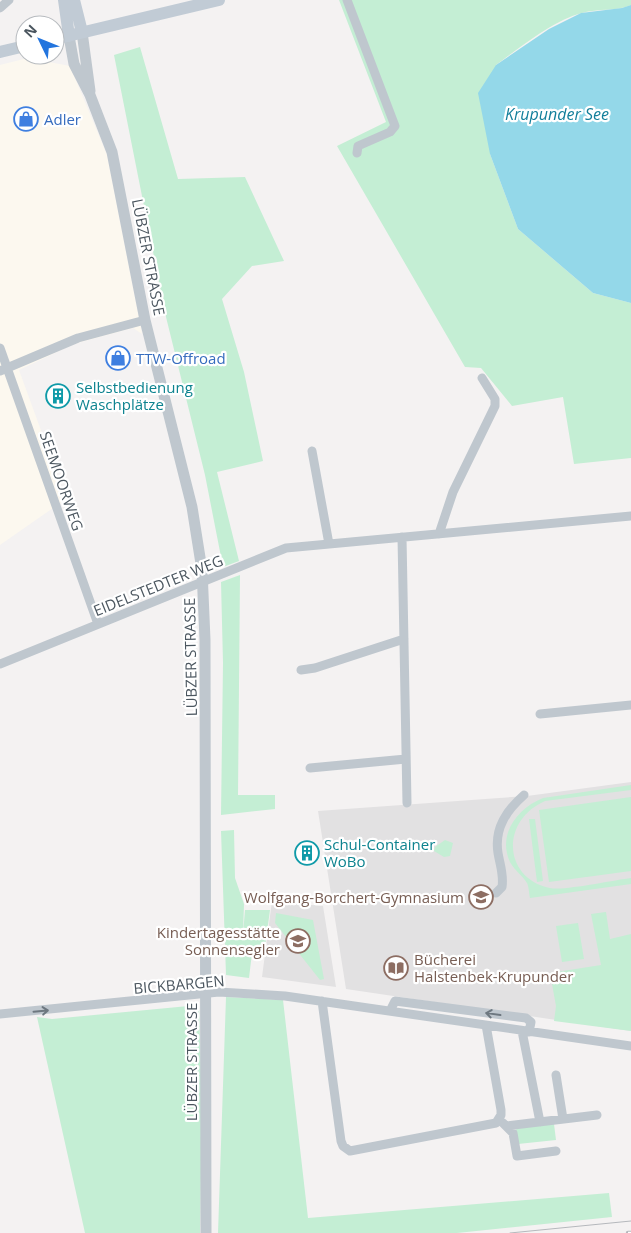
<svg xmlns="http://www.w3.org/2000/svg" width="631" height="1233" viewBox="0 0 631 1233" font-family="'Open Sans',sans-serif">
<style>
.commercial{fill:#fcf8ef}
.education{fill:#e2e1e2}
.green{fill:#c4eed4}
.water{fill:#94d8e9}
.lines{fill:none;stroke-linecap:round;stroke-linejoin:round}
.minor{stroke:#bfc7ce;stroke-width:9}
.tertiary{stroke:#bfc7ce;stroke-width:11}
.secondary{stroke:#c1cbd5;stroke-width:12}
.tram{stroke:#b5b8bc;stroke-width:1}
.rail-casing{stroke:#b5b8bc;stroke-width:4.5}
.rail{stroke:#fff;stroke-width:2.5;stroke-dasharray:8;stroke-linecap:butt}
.oneway{stroke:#6e7880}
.labels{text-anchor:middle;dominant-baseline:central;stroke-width:4.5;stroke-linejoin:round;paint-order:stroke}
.shop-label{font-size:15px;fill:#366cbe;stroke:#fff;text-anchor:start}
.street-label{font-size:15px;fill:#4b565f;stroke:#fff}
.culture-label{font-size:15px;fill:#0d838f;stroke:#fff;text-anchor:start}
.education-label{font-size:15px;fill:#785e54;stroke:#fff;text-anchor:end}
.water-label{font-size:16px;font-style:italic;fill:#137f9b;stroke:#fff}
</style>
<rect width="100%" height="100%" fill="#f4f2f2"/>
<path class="commercial" d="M28,58L70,66L107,155L142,334L133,328L74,344L19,370L66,499L0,545V65Z"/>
<path class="education" d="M631,782V1031L346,989L318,811L527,796Z
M272,901L323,906L336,987L262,977Z"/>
<path class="green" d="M339,0H631V5C615,12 598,8 582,13C554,20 519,48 496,65L490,154L518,229L593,293L631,303V458L574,464L563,397L512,406L481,368L465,367L337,146L386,122Z
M140,47L178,179L245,177L284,261L252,266L222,299L244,372L263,461L217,472L239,561L223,567L205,475L166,317L114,55Z
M240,575L238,795H275V809L221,815L223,663L221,582Z
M631,785V790L545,801C500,821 503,878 550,888C564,891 614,880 631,878V884L530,898C529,894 529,887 527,883C522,875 515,871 510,862C497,834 518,808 543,798Z
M631,797V871L549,882L539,810Z
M529,819H535L543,881L537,882Z
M234,830L235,878L244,904L243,934L245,910H270L264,954L242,948L252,953L249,978L226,975L221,831Z
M445,840L453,843L450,856L444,857L434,851L435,847Z
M606,912L610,939L631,934V1031L554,1021L556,1006L550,973L601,965L591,914Z
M276,913L313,920L324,979L320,980L275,923Z
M578,923L584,959L562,962L556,926Z
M226,997L283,1000L308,1218L609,1193L612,1217L457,1233H218Z
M199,1005L202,1110L200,1233H85L37,1017L52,1019Z
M554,1124L556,1140L518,1144L516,1128Z"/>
<path class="water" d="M631,5V303L593,293L518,229L490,154L478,93L496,65L549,29L581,13L622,8Z"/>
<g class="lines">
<path class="minor" d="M347,0L395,126L390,132L358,146L357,153
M0,8L9,0
M0,348L98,624
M0,371L78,338L145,320
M312,451L329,544
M439,534L453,492L495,406V399L482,378
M402,537L407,803
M0,664L286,548L631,516
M301,670L315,668L404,639
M540,714L631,705
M310,768L406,759
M496,893L502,887C504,875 500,865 498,853C494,828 507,810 524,795
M322,1001L341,1141L343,1146L350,1151L496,1123L501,1115V1110L486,1025
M390,1011L395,1001L526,1018L531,1022L529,1032
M0,1014L219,992L285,996L631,1046
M522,1031L540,1122
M556,1075L563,1119
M503,1123L513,1133L517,1156L556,1151
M506,1126L597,1115"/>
<path class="tertiary" d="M82,32L90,91
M69,36L74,64L90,95L112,152L145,320L192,507L202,570L205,640L206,1233"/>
<path class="secondary" d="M64,0L69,36
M74,0L82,32
M55,39L219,0
M0,52L25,46"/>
<path class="tram" d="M510,1233L631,1221"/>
<g class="rail-casing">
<path id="rail" d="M628,1233H631"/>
</g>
<use href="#rail" class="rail"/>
</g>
<defs><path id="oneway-shaft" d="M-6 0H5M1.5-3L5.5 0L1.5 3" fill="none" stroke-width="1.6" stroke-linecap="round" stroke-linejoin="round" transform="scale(1.25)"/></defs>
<g class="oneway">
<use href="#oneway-shaft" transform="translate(41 1011) rotate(-5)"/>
<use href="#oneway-shaft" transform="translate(493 1014) rotate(-172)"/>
</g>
<defs>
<g id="shop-ring" transform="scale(1.25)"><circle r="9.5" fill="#fff" stroke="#3f7fe0" stroke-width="1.5"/><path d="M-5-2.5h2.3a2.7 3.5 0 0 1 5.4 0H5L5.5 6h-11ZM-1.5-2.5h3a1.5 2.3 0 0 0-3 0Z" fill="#3f7fe0"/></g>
<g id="building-ring" transform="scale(1.25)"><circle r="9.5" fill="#fff" stroke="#0f9aa8" stroke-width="1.5"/><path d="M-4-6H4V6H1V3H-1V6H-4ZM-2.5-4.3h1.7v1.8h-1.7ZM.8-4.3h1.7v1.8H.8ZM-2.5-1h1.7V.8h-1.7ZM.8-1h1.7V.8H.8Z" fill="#0f9aa8"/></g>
<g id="school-ring" transform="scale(1.25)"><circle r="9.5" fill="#fff" stroke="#8d6e63" stroke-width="1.5"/><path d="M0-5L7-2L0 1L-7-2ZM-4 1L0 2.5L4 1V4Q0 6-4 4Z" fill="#8d6e63"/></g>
<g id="library-ring" transform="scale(1.25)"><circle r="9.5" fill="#fff" stroke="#8d6e63" stroke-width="1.5"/><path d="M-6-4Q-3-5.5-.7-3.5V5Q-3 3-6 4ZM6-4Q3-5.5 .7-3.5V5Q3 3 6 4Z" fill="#8d6e63"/></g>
</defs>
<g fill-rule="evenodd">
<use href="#shop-ring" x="26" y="119"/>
<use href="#shop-ring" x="118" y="358"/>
<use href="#building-ring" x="58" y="396"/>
<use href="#building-ring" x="307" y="853"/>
<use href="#school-ring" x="481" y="897"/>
<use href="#school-ring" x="298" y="941"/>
<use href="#library-ring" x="396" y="968"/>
</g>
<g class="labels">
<g class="shop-label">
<text x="44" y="119">Adler</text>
<text x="136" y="358">TTW-Offroad</text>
</g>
<g class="street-label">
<text transform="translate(149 257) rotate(79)">LÜBZER STRASSE</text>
<text transform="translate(62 481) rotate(71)">SEEMOORWEG</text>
<text transform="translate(158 585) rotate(-22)">EIDELSTEDTER WEG</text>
<text transform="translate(190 657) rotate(-91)">LÜBZER STRASSE</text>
<text transform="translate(179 984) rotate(-5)">BICKBARGEN</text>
<text transform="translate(191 1062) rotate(-90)">LÜBZER STRASSE</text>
</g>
<g class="culture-label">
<text x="76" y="387">Selbstbedienung<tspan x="76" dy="17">Waschplätze</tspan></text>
<text x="324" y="844">Schul-Container<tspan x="324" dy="17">WoBo</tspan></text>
</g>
<g class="education-label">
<text x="464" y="897">Wolfgang-Borchert-Gymnasium</text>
<text x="280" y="932">Kindertagesstätte<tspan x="280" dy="17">Sonnensegler</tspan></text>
<text x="414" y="959" text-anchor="start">Bücherei<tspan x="414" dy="17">Halstenbek-Krupunder</tspan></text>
</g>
<g class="water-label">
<text x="557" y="114">Krupunder See</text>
</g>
</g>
<g transform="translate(40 40) rotate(313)"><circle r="24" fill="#ffffff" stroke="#b7bbbf"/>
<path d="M0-4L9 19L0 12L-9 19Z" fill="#2375de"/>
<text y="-8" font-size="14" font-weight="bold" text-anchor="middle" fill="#4b565f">N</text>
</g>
</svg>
